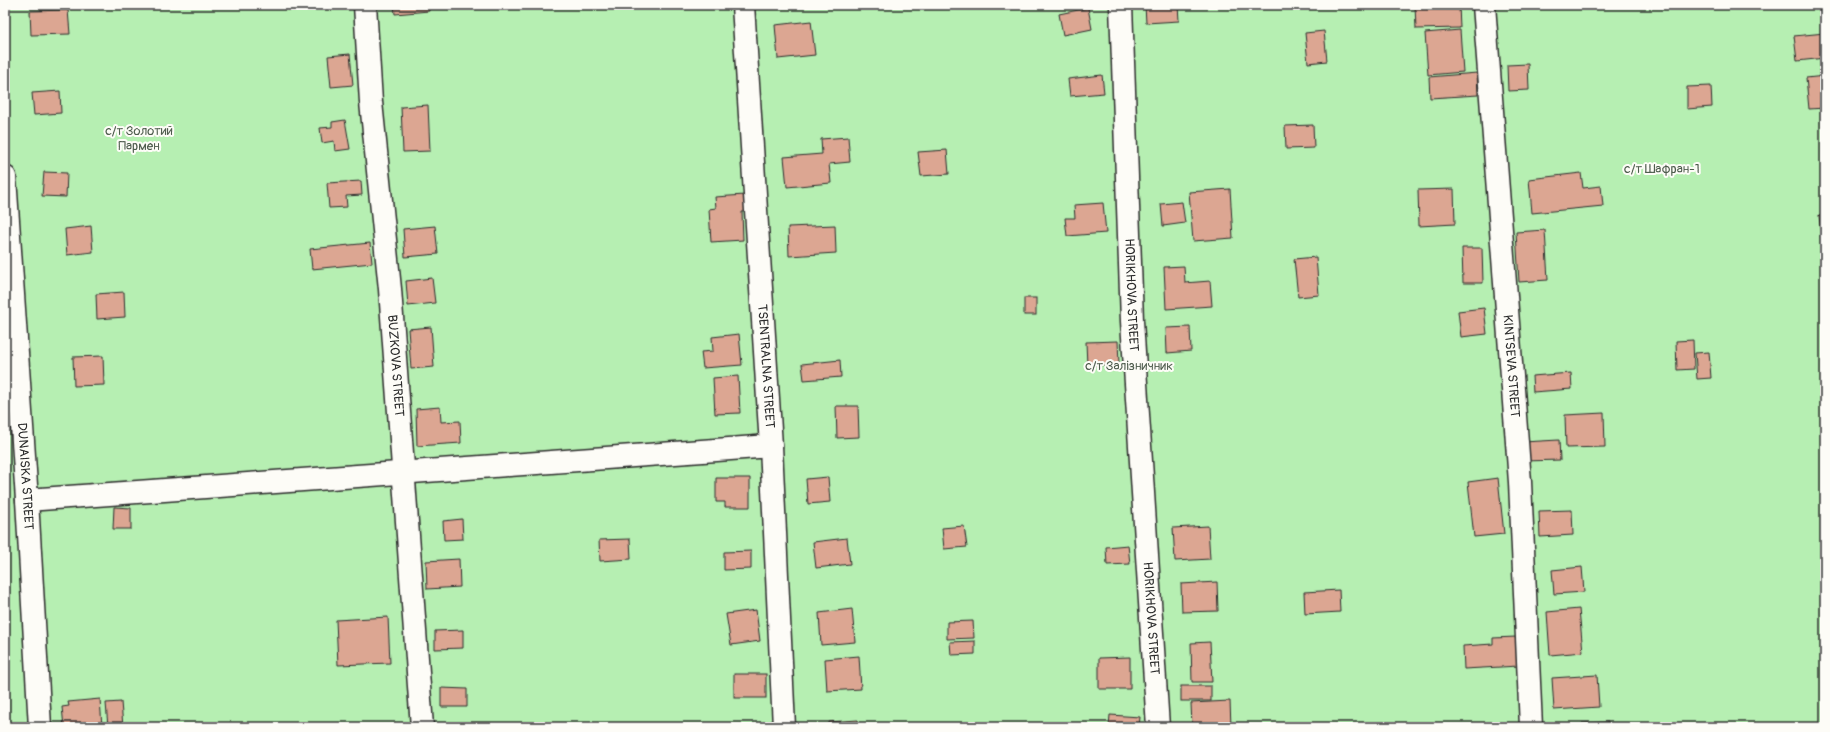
<svg xmlns="http://www.w3.org/2000/svg" width="1830" height="732" font-family="Pangolin,sans-serif">
  <style>
    .green { fill: #b6efb2; stroke: #708d6e }
    .building { fill: #dca692; stroke: #2b2b2b }
    .lines { fill: none; stroke-linecap: round; stroke-linejoin: round }
    .minor-casing { stroke: #2b2b2b; stroke-width: 25 }
    .minor { stroke: #fdfcf7; stroke-width: 22 }
    .labels { text-anchor: middle; dominant-baseline: central; stroke-width: 4; stroke-linejoin: round; paint-order: stroke }
    .park-label { font-size: 13px; fill: #4e5c4d; stroke: #fdfcf7 }
    .street-label { font-size: 13px; fill: #2b2b2b; stroke: #fdfcf7 }
  </style>
  <rect width="100%" height="100%" fill="#f3e2d9"/>
  <filter id="ink" filterUnits="userSpaceOnUse"><feTurbulence type="fractalNoise" baseFrequency=".025" numOctaves="2"/><feDisplacementMap in="SourceGraphic" scale="8" xChannelSelector="R" yChannelSelector="G"/><feConvolveMatrix kernelMatrix="1 2 1 2 8 2 1 2 1" color-interpolation-filters="sRGB"/></filter>
  <g filter="url(#ink)">
    <rect class="green" x="5" y="5" width="1820" height="722"/>
    <g class="building">
      <path d="M 394,5 L 429,5 L 429,11 L 395,14 Z"/>
      <path d="M 1145,5 L 1178,5 L 1179,21 L 1146,23 Z"/>
      <path d="M 1415,5 L 1459,5 L 1460,28 L 1416,29 Z"/>
      <path d="M 1088,8 L 1092,29 L 1063,35 L 1059,14 Z"/>
      <path d="M 68,10 L 70,34 L 31,35 L 30,11 Z"/>
      <path d="M 811,21 L 815,55 L 778,59 L 775,25 Z"/>
      <path d="M 1460,30 L 1463,72 L 1428,75 L 1425,33 Z"/>
      <path d="M 1324,31 L 1327,61 L 1308,63 L 1305,33 Z"/>
      <path d="M 1825,33 L 1825,58 L 1797,61 L 1794,36 Z"/>
      <path d="M 350,54 L 353,85 L 331,87 L 328,56 Z"/>
      <path d="M 1528,64 L 1529,90 L 1508,91 L 1507,65 Z"/>
      <path d="M 1477,73 L 1478,95 L 1430,98 L 1429,77 Z"/>
      <path d="M 1102,75 L 1104,93 L 1070,96 L 1068,79 Z"/>
      <path d="M 1825,76 L 1825,108 L 1809,109 L 1806,78 Z"/>
      <path d="M 1711,86 L 1712,107 L 1687,109 L 1687,87 Z"/>
      <path d="M 60,91 L 61,113 L 34,115 L 32,93 Z"/>
      <path d="M 428,105 L 430,151 L 403,152 L 401,107 Z"/>
      <path d="M 345,120 L 350,149 L 335,151 L 334,141 L 322,143 L 320,128 L 332,127 L 332,122 Z"/>
      <path d="M 1313,125 L 1314,148 L 1286,149 L 1285,126 Z"/>
      <path d="M 848,137 L 850,162 L 829,164 L 831,183 L 787,187 L 784,157 L 822,154 L 821,139 Z"/>
      <path d="M 947,150 L 949,174 L 921,176 L 918,152 Z"/>
      <path d="M 44,172 L 67,173 L 66,197 L 42,196 Z"/>
      <path d="M 1581,173 L 1583,188 L 1601,186 L 1603,206 L 1532,213 L 1529,179 Z"/>
      <path d="M 361,181 L 362,195 L 346,196 L 347,207 L 329,208 L 327,183 Z"/>
      <path d="M 1230,189 L 1233,238 L 1193,241 L 1189,192 Z"/>
      <path d="M 1454,189 L 1455,224 L 1419,226 L 1418,190 Z"/>
      <path d="M 745,195 L 746,212 L 742,212 L 743,240 L 711,242 L 709,209 L 716,208 L 715,197 Z"/>
      <path d="M 1182,202 L 1185,223 L 1163,226 L 1161,204 Z"/>
      <path d="M 1103,203 L 1106,233 L 1067,236 L 1065,218 L 1075,218 L 1074,205 Z"/>
      <path d="M 1825,214 L 1825,245 L 1822,246 L 1819,215 Z"/>
      <path d="M 835,225 L 836,253 L 789,256 L 788,227 Z"/>
      <path d="M 91,226 L 93,252 L 67,255 L 65,229 Z"/>
      <path d="M 435,226 L 438,254 L 405,257 L 403,229 Z"/>
      <path d="M 1545,230 L 1548,280 L 1519,282 L 1516,232 Z"/>
      <path d="M 370,243 L 372,263 L 312,269 L 310,249 Z"/>
      <path d="M 1462,248 L 1482,248 L 1483,283 L 1463,283 Z"/>
      <path d="M 1316,257 L 1319,295 L 1298,297 L 1294,259 Z"/>
      <path d="M 1184,266 L 1185,283 L 1210,281 L 1212,306 L 1166,309 L 1164,267 Z"/>
      <path d="M 432,278 L 435,303 L 408,306 L 406,281 Z"/>
      <path d="M 124,292 L 125,317 L 97,319 L 96,294 Z"/>
      <rect x="1024" y="298" width="12" height="17"/>
      <path d="M 1484,308 L 1487,334 L 1461,337 L 1458,311 Z"/>
      <path d="M 431,327 L 434,367 L 411,369 L 408,329 Z"/>
      <path d="M 1190,327 L 1191,351 L 1167,353 L 1166,328 Z"/>
      <path d="M 739,334 L 742,365 L 703,368 L 701,352 L 713,351 L 712,337 Z"/>
      <path d="M 1693,340 L 1694,369 L 1677,370 L 1676,341 Z"/>
      <path d="M 1118,341 L 1119,364 L 1087,366 L 1086,342 Z"/>
      <path d="M 1709,352 L 1711,378 L 1697,379 L 1695,353 Z"/>
      <path d="M 103,356 L 104,385 L 74,386 L 73,357 Z"/>
      <path d="M 840,360 L 841,377 L 804,380 L 802,364 Z"/>
      <path d="M 1571,373 L 1572,389 L 1533,392 L 1532,376 Z"/>
      <path d="M 738,376 L 740,413 L 715,414 L 713,378 Z"/>
      <path d="M 836,406 L 858,406 L 859,437 L 837,438 Z"/>
      <path d="M 440,407 L 441,422 L 460,421 L 461,443 L 417,446 L 416,409 Z"/>
      <path d="M 1604,413 L 1605,447 L 1566,448 L 1565,415 Z"/>
      <path d="M 1559,440 L 1560,460 L 1524,461 L 1523,442 Z"/>
      <path d="M 828,477 L 830,502 L 808,504 L 806,479 Z"/>
      <path d="M 716,478 L 750,478 L 750,507 L 725,507 L 725,502 L 716,502 Z"/>
      <path d="M 1498,478 L 1504,534 L 1474,537 L 1468,482 Z"/>
      <path d="M 114,507 L 131,508 L 131,529 L 113,529 Z"/>
      <path d="M 1572,510 L 1573,535 L 1540,537 L 1539,511 Z"/>
      <path d="M 462,519 L 463,539 L 444,540 L 443,521 Z"/>
      <path d="M 1823,522 L 1825,522 L 1825,543 L 1824,543 Z"/>
      <path d="M 964,526 L 967,547 L 944,549 L 942,528 Z"/>
      <path d="M 1208,526 L 1210,559 L 1175,561 L 1173,528 Z"/>
      <path d="M 847,538 L 850,564 L 816,568 L 813,542 Z"/>
      <path d="M 630,539 L 631,559 L 600,561 L 599,540 Z"/>
      <path d="M 1128,545 L 1130,564 L 1107,565 L 1106,547 Z"/>
      <path d="M 751,551 L 751,569 L 724,570 L 724,552 Z"/>
      <path d="M 459,559 L 460,587 L 427,589 L 426,561 Z"/>
      <path d="M 1582,567 L 1584,592 L 1554,594 L 1552,570 Z"/>
      <path d="M 1217,582 L 1218,611 L 1182,612 L 1181,584 Z"/>
      <path d="M 1339,590 L 1340,612 L 1305,614 L 1304,592 Z"/>
      <path d="M 852,609 L 855,642 L 821,645 L 819,613 Z"/>
      <path d="M 1579,609 L 1583,652 L 1550,655 L 1547,612 Z"/>
      <path d="M 756,610 L 760,641 L 731,645 L 726,614 Z"/>
      <path d="M 388,617 L 390,663 L 338,665 L 336,620 Z"/>
      <path d="M 973,621 L 974,638 L 947,639 L 947,622 Z"/>
      <path d="M 463,630 L 463,648 L 435,649 L 435,631 Z"/>
      <path d="M 1516,637 L 1519,666 L 1464,669 L 1463,646 L 1493,644 L 1493,638 Z"/>
      <path d="M 975,641 L 975,654 L 951,655 L 950,642 Z"/>
      <path d="M 1210,642 L 1212,682 L 1192,682 L 1191,643 Z"/>
      <path d="M 859,656 L 861,689 L 827,691 L 825,659 Z"/>
      <path d="M 1130,657 L 1130,689 L 1099,689 L 1099,658 Z"/>
      <rect x="734" y="674" width="32" height="24"/>
      <path d="M 1597,675 L 1599,707 L 1554,710 L 1552,678 Z"/>
      <rect x="1181" y="686" width="30" height="15"/>
      <path d="M 441,688 L 467,689 L 467,707 L 441,707 Z"/>
      <path d="M 100,699 L 102,727 L 64,727 L 62,707 L 69,706 L 68,702 Z"/>
      <path d="M 1230,701 L 1231,727 L 1192,727 L 1191,703 Z"/>
      <path d="M 121,702 L 123,727 L 108,727 L 106,703 Z"/>
      <path d="M 1110,715 L 1140,717 L 1139,727 L 1109,727 Z"/>
      <path d="M 858,720 L 859,727 L 829,727 L 829,722 Z"/>
      <path d="M 1608,722 L 1608,727 L 1582,727 L 1582,723 Z"/>
      <path d="M 770,725 L 770,727 L 735,727 L 735,726 Z"/>
    </g>
    <g class="lines">
      <g class="minor-casing">
        <g id="minor">
          <path id="s1" d="M 365,5 L 371,102 L 390,289 L 422,727"/>
          <path id="s2" d="M 743,5 L 771,446 L 784,727"/>
          <path id="s3" d="M 1121,5 L 1132,321 L 1158,727"/>
          <path id="s4" d="M 1484,5 L 1520,482 L 1531,727"/>
          <path id="s5" d="M 5,177 L 27,500 L 40,727"/>
          <path d="M 27,500 L 771,446"/>
        </g>
      </g>
      <use href="#minor" class="minor"/>
    </g>
  </g>
  <g class="labels">
    <g class="park-label">
      <text x="139" y="131">с/т Золотий<tspan x="139" dy="15">Пармен</tspan></text>
      <text x="1662" y="169">с/т Шафран-1</text>
      <text x="1129" y="366">с/т Залізничник</text>
    </g>
    <g class="street-label">
      <text stroke="none"><textPath href="#s3" startOffset="290">HORIKHOVA STREET</textPath></text>
      <text stroke="none"><textPath href="#s1" startOffset="362">BUZKOVA STREET</textPath></text>
      <text stroke="none"><textPath href="#s2" startOffset="362">TSENTRALNA STREET</textPath></text>
      <text stroke="none"><textPath href="#s4" startOffset="362">KINTSEVA STREET</textPath></text>
      <text stroke="none"><textPath href="#s5" startOffset="300">DUNAISKA STREET</textPath></text>
      <text stroke="none"><textPath href="#s3" startOffset="614">HORIKHOVA STREET</textPath></text>
    </g>
  </g>
  <rect width="1830" height="732" fill="none" stroke="#fdfcf7" stroke-width="20"/>
  <rect x="10" y="10" width="1810" height="712" fill="none" stroke="#2b2b2b" stroke-width="1.5" filter="url(#ink)"/>
</svg>
